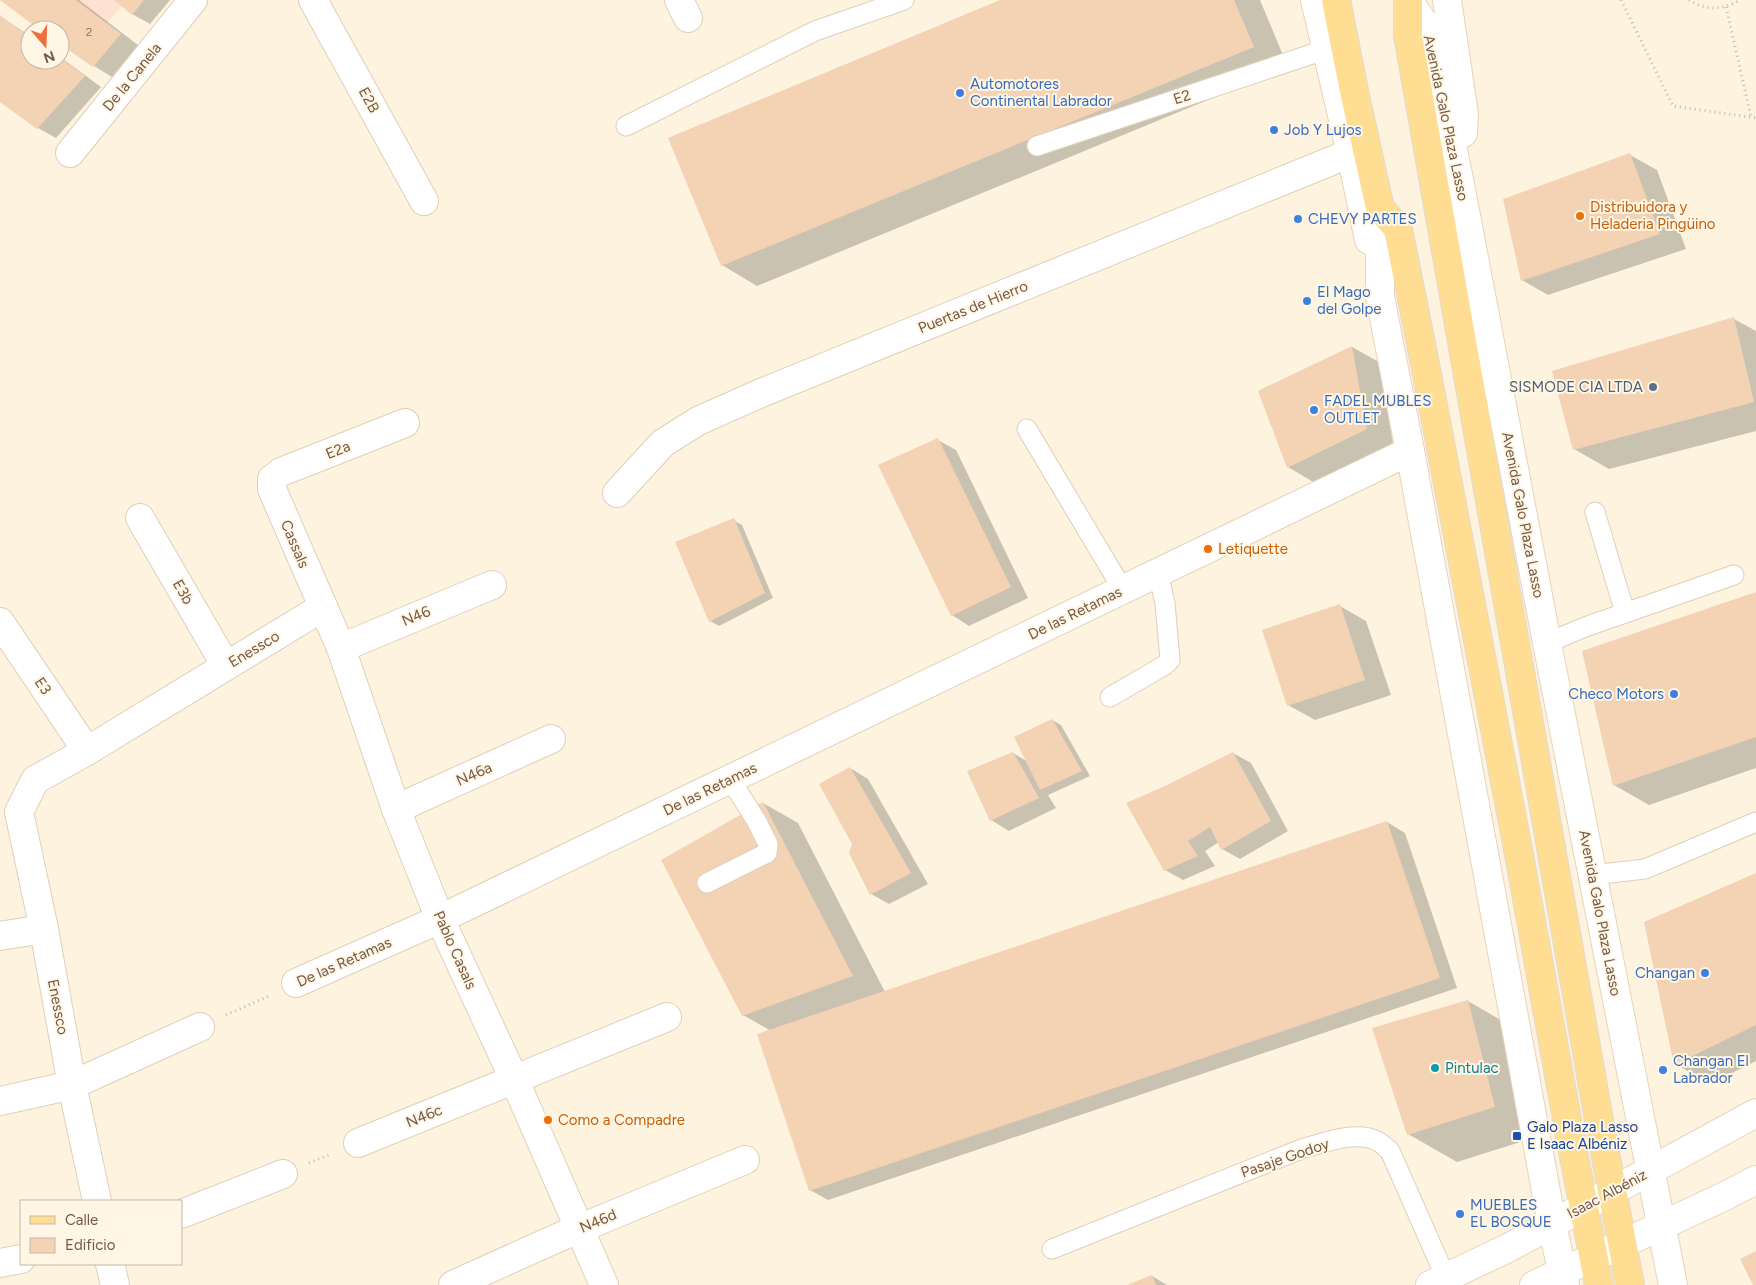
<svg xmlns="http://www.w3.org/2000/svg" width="1756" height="1285" font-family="Figtree,sans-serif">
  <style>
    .commercial { fill: #fee1d0 }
    .shadow { fill: #0003 }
    .building { fill: #f4d2b4 }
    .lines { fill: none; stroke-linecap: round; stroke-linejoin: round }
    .lane-casing { stroke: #e1cfba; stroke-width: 21 }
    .street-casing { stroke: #e1cfba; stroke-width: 30 }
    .secondary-casing { stroke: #e9d2b9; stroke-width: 30 }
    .primary-casing { stroke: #e0dad6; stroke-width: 30 }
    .path { stroke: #d8b598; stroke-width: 3; stroke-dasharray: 1 4; stroke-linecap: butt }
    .lane { stroke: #fff; stroke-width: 19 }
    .street { stroke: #fff; stroke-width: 28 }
    .secondary { stroke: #fff; stroke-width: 28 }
    .primary { stroke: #ffde93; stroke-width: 28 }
    .shop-dot { fill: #3f7fe0; stroke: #fff6e5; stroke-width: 2 }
    .food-dot { fill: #e8710a; stroke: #fff6e5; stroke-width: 2 }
    .service-dot { fill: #5c6f8a; stroke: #fff6e5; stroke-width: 2 }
    .culture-dot { fill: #0f9aa8; stroke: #fff6e5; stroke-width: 2 }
    .transit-dot { fill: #1a4fb4; stroke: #fff6e5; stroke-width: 2 }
    .labels { text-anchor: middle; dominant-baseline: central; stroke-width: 4; stroke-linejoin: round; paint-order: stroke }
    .number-label { font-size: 12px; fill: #947761 }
    .street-label { font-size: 15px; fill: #745945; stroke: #fff6e5 }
    .shop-label { font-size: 15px; fill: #366cbe; stroke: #fff6e5; text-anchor: start }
    .food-label { font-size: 15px; fill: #c56008; stroke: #fff6e5; text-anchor: start }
    .service-label { font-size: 15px; fill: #4e5e75; stroke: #fff6e5; text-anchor: end }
    .culture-label { font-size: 15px; fill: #0d838f; stroke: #fff6e5; text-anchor: start }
    .transit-label { font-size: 15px; fill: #164399; stroke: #fff6e5; text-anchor: start }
  </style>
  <rect width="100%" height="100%" fill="#fdf3de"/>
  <path class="commercial" d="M 2,0 L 127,0 L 81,52 L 60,30 Z"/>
  <g class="shadow">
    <path d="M 2,0 L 79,0 L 138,45 L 112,77 L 94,66 L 60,42 L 60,30 L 43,30 Z"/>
    <path d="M 116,0 L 170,0 L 150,24 L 132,14 Z"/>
    <path d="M 1003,0 L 1260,0 L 1288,67 L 757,286 L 722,265 L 669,139 Z"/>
    <path d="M 0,16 L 30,36 L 30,60 L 60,60 L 60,57 L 101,87 L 56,138 L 38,128 L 0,101 Z"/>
    <path d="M 1630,155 L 1657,170 L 1686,249 L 1548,295 L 1522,280 Z"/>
    <path d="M 1734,319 L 1756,331 L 1756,431 L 1609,469 L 1574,449 Z"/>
    <path d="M 1352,347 L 1379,362 L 1393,444 L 1315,483 L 1288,467 L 1259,391 Z"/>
    <path d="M 938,440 L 956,450 L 1028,598 L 969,626 L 952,615 Z"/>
    <path d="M 733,520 L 742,525 L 773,598 L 719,626 L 710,621 Z"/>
    <path d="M 1756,593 L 1756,768 L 1649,805 L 1614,785 Z"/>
    <path d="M 1340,606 L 1366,621 L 1391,695 L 1315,720 L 1288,705 Z"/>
    <path d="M 1052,720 L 1061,725 L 1090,776 L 1048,795 L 1056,808 L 1009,831 L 991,820 L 1013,753 L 1028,762 Z"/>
    <path d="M 1233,753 L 1251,763 L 1288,831 L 1240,859 L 1222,849 L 1219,842 L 1205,851 L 1215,866 L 1183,880 L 1165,870 Z"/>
    <path d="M 850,768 L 868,779 L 928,884 L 889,904 L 871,894 L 853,844 Z"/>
    <path d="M 763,803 L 798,823 L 885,992 L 1387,822 L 1405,833 L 1457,988 L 828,1200 L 810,1190 L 771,1031 L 743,1015 Z"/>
    <path d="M 1756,874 L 1756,1061 L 1710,1084 L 1675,1064 Z"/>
    <path d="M 1468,1001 L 1516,1029 L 1543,1135 L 1457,1162 L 1408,1134 Z"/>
    <path d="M 1152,1276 L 1167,1285 L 1130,1285 Z"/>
  </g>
  <g class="building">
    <path d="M 0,0 L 76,0 L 121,34 L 93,67 L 60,44 L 60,30 L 40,30 Z"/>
    <path d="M 114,0 L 144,0 L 132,15 Z"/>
    <path d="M 1000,0 L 1234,0 L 1254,47 L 721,266 L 668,138 Z"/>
    <path d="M 0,16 L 30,37 L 30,60 L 60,60 L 60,58 L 85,76 L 37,129 L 0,102 Z"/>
    <path d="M 1630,153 L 1660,234 L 1521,281 L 1503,199 Z"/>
    <path d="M 1734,317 L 1754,402 L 1573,450 L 1552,371 Z"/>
    <path d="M 1352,346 L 1367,429 L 1287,468 L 1258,391 Z"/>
    <path d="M 938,438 L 1011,587 L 951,616 L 878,465 Z"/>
    <path d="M 734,518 L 765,593 L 709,622 L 675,542 Z"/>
    <path d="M 1756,592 L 1756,737 L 1613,786 L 1582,651 Z"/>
    <path d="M 1340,604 L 1365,680 L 1287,706 L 1262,630 Z"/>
    <path d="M 1052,719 L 1082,771 L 1040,790 L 1014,737 Z"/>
    <path d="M 1013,752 L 1039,798 L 990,821 L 967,771 Z"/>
    <path d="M 1233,752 L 1271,821 L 1221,850 L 1210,827 L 1188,841 L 1198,856 L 1164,871 L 1126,803 L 1167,785 Z"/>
    <path d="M 850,767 L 911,873 L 870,895 L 849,853 L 852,844 L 819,784 Z"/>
    <path d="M 763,802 L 853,976 L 742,1016 L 661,860 Z"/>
    <path d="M 1387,821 L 1440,978 L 809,1191 L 757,1034 Z"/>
    <path d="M 1756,873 L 1756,1025 L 1674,1065 L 1644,922 Z"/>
    <path d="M 1468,1000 L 1495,1107 L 1407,1135 L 1372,1028 Z"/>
    <path d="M 1756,1251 L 1756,1285 L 1753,1285 L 1740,1259 Z"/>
    <path d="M 1152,1275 L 1156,1285 L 1127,1285 Z"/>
  </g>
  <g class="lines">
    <g class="lane-casing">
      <g id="lane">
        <path d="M 626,126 L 815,31 L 904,0"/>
        <path d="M 1037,146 L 1327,49"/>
        <path d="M 1027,429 L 1123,590"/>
        <path d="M 1595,512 L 1625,613"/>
        <path d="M 1547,643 L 1585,627 L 1734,575"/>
        <path d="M 1110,697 L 1165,665 L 1170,660 L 1165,603 L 1158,573"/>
        <path d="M 1592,875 L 1645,869 L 1756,822"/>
        <path d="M 707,883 L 767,853 L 768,844 L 756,820 L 730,779"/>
        <path d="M 1052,1249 L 1304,1148 C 1325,1143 1356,1130 1377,1141 C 1382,1143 1386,1148 1390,1151 L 1446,1278"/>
      </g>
    </g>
    <g class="street-casing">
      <g id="street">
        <path d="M 313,0 L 424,201"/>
        <path d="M 679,0 L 688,18"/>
        <path d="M 70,153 L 193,0"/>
        <path d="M 405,423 L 281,472 L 272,479 L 272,489 L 341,648 L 396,809 L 440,919 L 514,1079 L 604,1285"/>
        <path d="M 617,493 L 663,443 L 698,421 L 761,393 L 1351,153"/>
        <path d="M 140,518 L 226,666"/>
        <path d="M 0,622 L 87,751"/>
        <path d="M 341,648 L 492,585"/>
        <path d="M 396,809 L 551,739"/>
        <path d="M 0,936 L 44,929"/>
        <path d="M 296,983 L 440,919 L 1410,451"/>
        <path d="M 0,1101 L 72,1085 L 200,1027"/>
        <path d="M 358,1143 L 667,1017"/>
        <path d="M 97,1201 L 72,1085 L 44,929 L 19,812 L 35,780 L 87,751 L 323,607"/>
        <path d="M 181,1214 L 283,1174"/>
        <path d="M 0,1263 L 21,1259"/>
        <path d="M 110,1264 L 115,1285"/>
        <path d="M 453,1285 L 564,1235 L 745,1160"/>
      </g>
    </g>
    <g class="secondary-casing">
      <g id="secondary">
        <path d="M 1315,0 L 1351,153 L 1369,240"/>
        <path d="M 1408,0 L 1428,29 L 1460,184 L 1547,643 L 1673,1285"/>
        <path d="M 1447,0 L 1464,114 L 1463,133"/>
        <path d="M 1380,208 L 1380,297 L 1410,451 L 1552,1224 L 1565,1285"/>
        <path d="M 1430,1285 L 1508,1248 L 1756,1113"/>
        <path d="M 1534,1285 L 1723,1197 L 1756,1180"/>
      </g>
    </g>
    <g class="primary-casing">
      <g id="primary">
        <path d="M 1336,0 L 1354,91 L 1380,208 L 1398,229 L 1425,364 L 1518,849 L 1571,1141 L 1599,1285"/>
        <path d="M 1408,0 L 1408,35 L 1600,1126 L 1630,1285"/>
      </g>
    </g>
    <g class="path">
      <path d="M 1621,0 L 1673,106 L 1756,118"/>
      <path d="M 1689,0 C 1706,11 1723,10 1740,0"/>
      <path d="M 1726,7 L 1751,117"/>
      <path d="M 226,1015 L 271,995"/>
      <path d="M 309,1163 L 331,1154"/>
    </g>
    <use href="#lane" class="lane"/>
    <use href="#street" class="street"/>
    <use href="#secondary" class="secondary"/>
    <use href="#primary" class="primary"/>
  </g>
  <g class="shop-dot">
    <circle cx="960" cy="93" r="5"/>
    <circle cx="1274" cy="130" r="5"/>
    <circle cx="1298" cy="219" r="5"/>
    <circle cx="1307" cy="301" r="5"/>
    <circle cx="1314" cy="410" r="5"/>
    <circle cx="1674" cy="694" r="5"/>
    <circle cx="1705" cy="973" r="5"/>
    <circle cx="1663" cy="1070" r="5"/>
    <circle cx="1460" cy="1214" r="5"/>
  </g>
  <g class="food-dot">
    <circle cx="1580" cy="216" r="5"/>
    <circle cx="1208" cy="549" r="5"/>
    <circle cx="548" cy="1120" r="5"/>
  </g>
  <circle class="service-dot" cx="1653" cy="387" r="5"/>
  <circle class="culture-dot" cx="1435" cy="1068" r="5"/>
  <rect class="transit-dot" x="1512" y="1131" width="10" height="10" rx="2.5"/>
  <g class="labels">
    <g class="number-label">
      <text x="89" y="32">2</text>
    </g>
    <g class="street-label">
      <text transform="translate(132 77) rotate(-51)">De la Canela</text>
      <text transform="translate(1182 97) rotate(-18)">E2</text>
      <text transform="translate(369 100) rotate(61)">E2B</text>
      <text transform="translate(1446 118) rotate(78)">Avenida Galo Plaza Lasso</text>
      <text transform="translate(973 307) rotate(-22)">Puertas de Hierro</text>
      <text transform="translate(338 450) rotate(-22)">E2a</text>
      <text transform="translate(1523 515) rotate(79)">Avenida Galo Plaza Lasso</text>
      <text transform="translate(295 544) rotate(67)">Cassals</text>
      <text transform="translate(183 592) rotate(60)">E3b</text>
      <text transform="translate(1075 613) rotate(-26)">De las Retamas</text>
      <text transform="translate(416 616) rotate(-23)">N46</text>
      <text transform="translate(254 649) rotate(-31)">Enessco</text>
      <text transform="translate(43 686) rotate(56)">E3</text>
      <text transform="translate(474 774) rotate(-24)">N46a</text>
      <text transform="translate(710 789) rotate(-26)">De las Retamas</text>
      <text transform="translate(1600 913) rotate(79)">Avenida Galo Plaza Lasso</text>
      <text transform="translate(455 950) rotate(66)">Pablo Casals</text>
      <text transform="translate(344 962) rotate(-24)">De las Retamas</text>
      <text transform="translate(58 1007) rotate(79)">Enessco</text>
      <text transform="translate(424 1116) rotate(-22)">N46c</text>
      <text transform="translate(1285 1158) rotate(-19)">Pasaje Godoy</text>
      <text transform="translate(1607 1194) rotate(-28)">Isaac Albéniz</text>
      <text transform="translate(598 1221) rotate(-23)">N46d</text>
    </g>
    <g class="shop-label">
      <text x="970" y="84">Automotores<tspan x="970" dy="17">Continental Labrador</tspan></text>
      <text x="1284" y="130">Job Y Lujos</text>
      <text x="1308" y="219">CHEVY PARTES</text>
      <text x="1317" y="292">El Mago<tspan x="1317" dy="17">del Golpe</tspan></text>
      <text x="1324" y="401">FADEL MUBLES<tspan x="1324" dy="17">OUTLET</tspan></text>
      <text x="1664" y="694" text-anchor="end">Checo Motors</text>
      <text x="1695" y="973" text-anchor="end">Changan</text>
      <text x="1673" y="1061">Changan El<tspan x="1673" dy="17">Labrador</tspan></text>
      <text x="1470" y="1205">MUEBLES<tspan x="1470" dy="17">EL BOSQUE</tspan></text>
    </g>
    <g class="food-label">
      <text x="1590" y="207">Distribuidora y<tspan x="1590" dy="17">Heladeria Pingüino</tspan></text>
      <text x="1218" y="549">Letiquette</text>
      <text x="558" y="1120">Como a Compadre</text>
    </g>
    <g class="service-label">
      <text x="1643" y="387">SISMODE CIA LTDA</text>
    </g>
    <g class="culture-label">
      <text x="1445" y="1068">Pintulac</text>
    </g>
    <g class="transit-label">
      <text x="1527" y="1127">Galo Plaza Lasso<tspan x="1527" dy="17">E Isaac Albéniz</tspan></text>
    </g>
  </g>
  <rect x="20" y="1200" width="162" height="65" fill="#fff6e5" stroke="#c7b7a5"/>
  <rect x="30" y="1216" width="25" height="8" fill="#ffde93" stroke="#c7b7a5"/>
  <text x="65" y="1225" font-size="15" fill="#745945">Calle</text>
  <rect x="30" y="1238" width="25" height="15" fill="#f4d2b4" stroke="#c7b7a5"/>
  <text x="65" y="1250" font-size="15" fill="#745945">Edificio</text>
  <g transform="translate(45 45) rotate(161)"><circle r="24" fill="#fff6e5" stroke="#c7b7a5"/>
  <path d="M0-4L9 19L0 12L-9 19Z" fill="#ee6f3c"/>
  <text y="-8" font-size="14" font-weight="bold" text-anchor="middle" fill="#745945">N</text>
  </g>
</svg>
